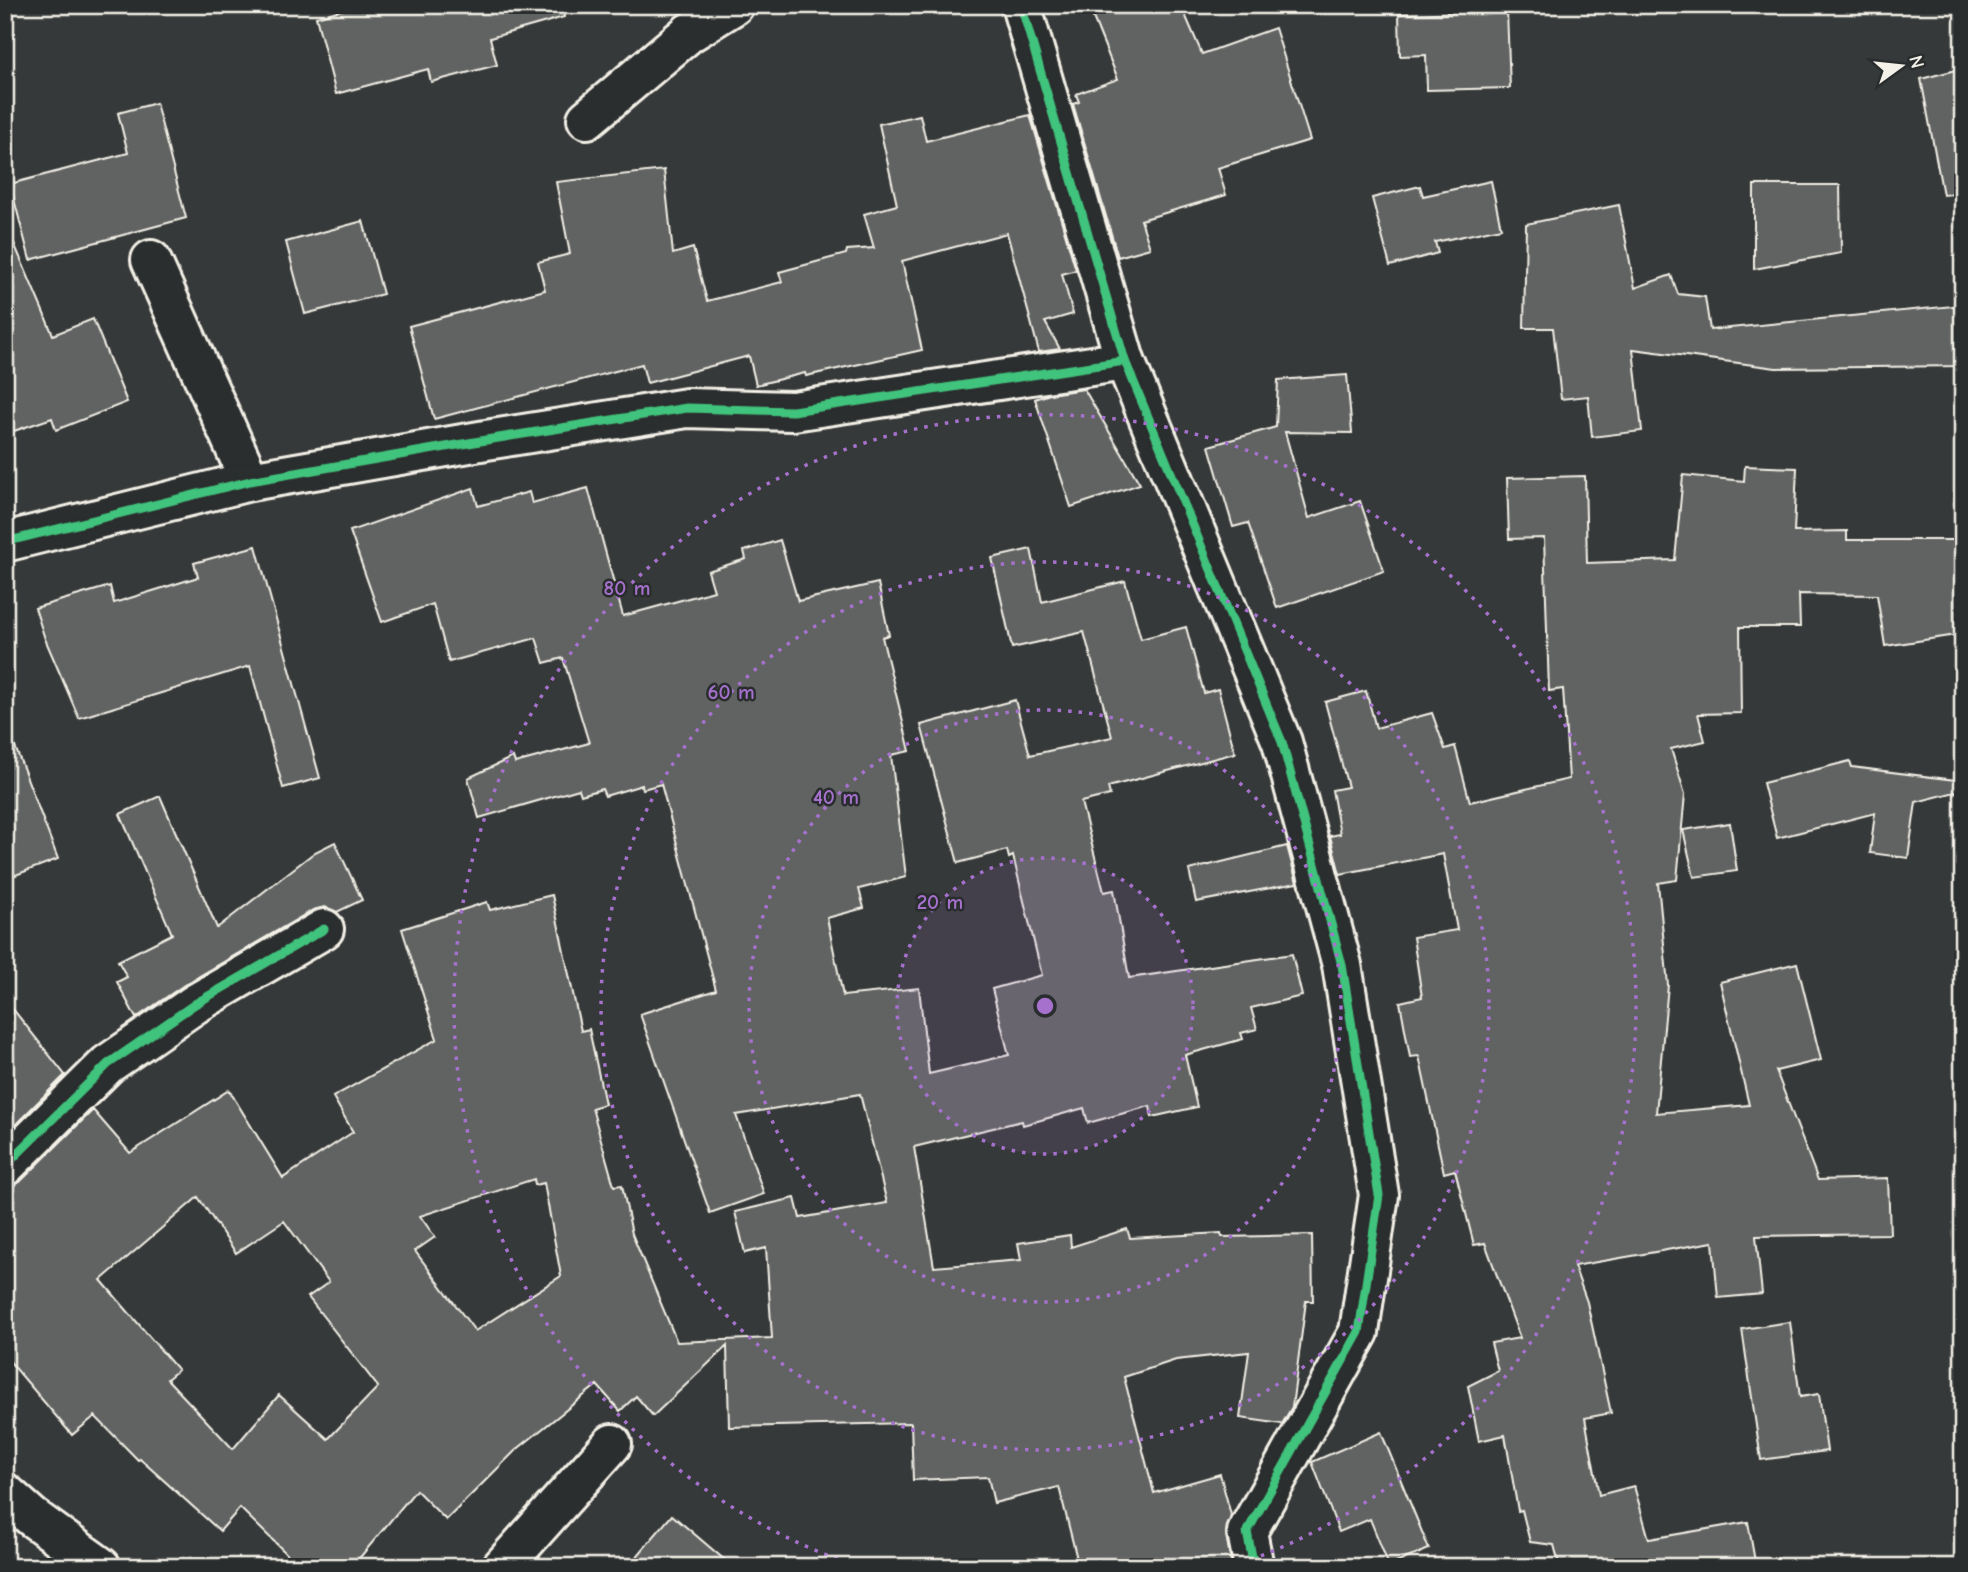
<svg xmlns="http://www.w3.org/2000/svg" width="1968" height="1572" font-family="'Comic Neue',sans-serif">
  <style>
    .building { fill: #616362; stroke: #f4f1e8; stroke-width: 2; fill-rule: evenodd }
    .lines { fill: none; stroke-linecap: round; stroke-linejoin: round }
    .street-casing { stroke: #f4f1e8; stroke-width: 44 }
    .primary-casing { stroke: #f4f1e8; stroke-width: 44 }
    .street { stroke: #2a2d2e; stroke-width: 38 }
    .primary { stroke: #2a2d2e; stroke-width: 38 }
    .cycleway-casing { stroke: #2a2d2e; stroke-width: 13 }
    .cycleway { stroke: #40c37c; stroke-width: 9 }
    .ring { fill: none; stroke: #a571cd; stroke-width: 3.5; stroke-dasharray: 3.5 7 }
    .centre { fill: #a571cd; stroke: #2a2d2e; stroke-width: 3.5 }
    .ring-label { font-size: 21px; text-anchor: middle; font-weight: bold; fill: #a571cd; stroke: #2a2d2e; stroke-width: 5; stroke-linejoin: round; paint-order: stroke }
  </style>
  <rect width="100%" height="100%" fill="#363939"/>
  <filter id="ink" filterUnits="userSpaceOnUse"><feTurbulence type="fractalNoise" baseFrequency=".0143" numOctaves="2"/><feDisplacementMap in="SourceGraphic" scale="14" xChannelSelector="R" yChannelSelector="G"/><feConvolveMatrix kernelMatrix="1 2 1 2 8 2 1 2 1" color-interpolation-filters="sRGB"/></filter>
  <g filter="url(#ink)">
    <g class="building">
      <path d="M 359,5 L 563,5 L 564,17 L 490,38 L 497,65 L 431,82 L 428,69 L 336,94 L 316,17 Z"/>
      <path d="M 1088,5 L 1181,5 L 1202,54 L 1275,28 L 1310,140 L 1218,168 L 1226,195 L 1141,220 L 1150,248 L 1118,257 L 1073,104 L 1079,102 L 1076,94 L 1118,79 Z"/>
      <path d="M 1507,11 L 1510,88 L 1427,90 L 1426,55 L 1400,56 L 1399,14 Z"/>
      <path d="M 1963,68 L 1963,193 L 1943,195 L 1921,79 Z"/>
      <path d="M 156,103 L 186,218 L 30,260 L 10,184 L 128,153 L 118,113 Z"/>
      <path d="M 920,115 L 926,141 L 1030,115 L 1076,270 L 1062,274 L 1073,314 L 1045,322 L 1060,349 L 1039,352 L 1007,233 L 902,261 L 922,350 L 806,376 L 805,373 L 756,385 L 749,356 L 647,383 L 642,364 L 434,419 L 409,326 L 545,290 L 538,262 L 570,254 L 556,182 L 664,170 L 673,254 L 693,248 L 707,301 L 782,282 L 779,272 L 846,254 L 847,250 L 874,248 L 864,214 L 897,205 L 879,124 Z"/>
      <path d="M 1491,181 L 1501,228 L 1435,242 L 1438,253 L 1390,266 L 1372,198 L 1420,186 L 1423,196 Z"/>
      <path d="M 1754,185 L 1840,185 L 1841,253 L 1754,269 Z"/>
      <path d="M 1619,205 L 1635,288 L 1671,275 L 1678,294 L 1705,297 L 1710,330 L 1963,305 L 1963,366 L 1776,368 L 1633,349 L 1642,431 L 1592,437 L 1588,396 L 1561,399 L 1553,328 L 1524,328 L 1526,224 Z"/>
      <path d="M 363,221 L 383,294 L 305,314 L 286,242 Z"/>
      <path d="M 5,222 L 53,335 L 93,319 L 127,402 L 56,430 L 52,418 L 5,434 Z"/>
      <path d="M 1347,375 L 1352,433 L 1285,432 L 1309,518 L 1360,501 L 1384,571 L 1277,608 L 1248,523 L 1233,527 L 1209,446 L 1276,427 L 1278,380 Z"/>
      <path d="M 1084,389 L 1140,484 L 1071,507 L 1035,399 L 1050,394 Z"/>
      <path d="M 1745,466 L 1797,468 L 1794,532 L 1847,531 L 1847,540 L 1963,540 L 1963,634 L 1885,646 L 1877,595 L 1799,594 L 1800,627 L 1740,627 L 1741,713 L 1698,714 L 1705,741 L 1671,749 L 1685,794 L 1677,880 L 1658,883 L 1668,985 L 1656,1113 L 1749,1105 L 1720,982 L 1797,963 L 1821,1060 L 1776,1071 L 1818,1180 L 1888,1178 L 1890,1234 L 1756,1236 L 1762,1294 L 1718,1298 L 1713,1242 L 1574,1266 L 1587,1302 L 1611,1413 L 1585,1418 L 1599,1495 L 1634,1486 L 1649,1539 L 1748,1522 L 1756,1567 L 1560,1567 L 1554,1545 L 1530,1542 L 1522,1510 L 1518,1511 L 1505,1435 L 1479,1441 L 1468,1386 L 1498,1371 L 1491,1343 L 1520,1338 L 1485,1243 L 1474,1245 L 1455,1170 L 1444,1173 L 1419,1056 L 1410,1057 L 1400,1002 L 1422,997 L 1413,937 L 1457,930 L 1443,854 L 1340,874 L 1330,836 L 1340,834 L 1332,790 L 1348,787 L 1325,702 L 1366,691 L 1376,728 L 1432,713 L 1445,749 L 1455,746 L 1470,802 L 1569,779 L 1563,689 L 1549,691 L 1544,538 L 1509,539 L 1507,478 L 1585,476 L 1587,563 L 1675,560 L 1683,475 L 1744,481 Z"/>
      <path d="M 473,488 L 478,506 L 529,492 L 532,503 L 588,488 L 623,616 L 714,591 L 708,571 L 746,559 L 744,551 L 780,540 L 798,601 L 878,583 L 889,635 L 882,637 L 910,751 L 891,755 L 906,877 L 859,889 L 864,908 L 827,918 L 843,996 L 919,988 L 929,1074 L 1009,1055 L 992,989 L 1042,975 L 1013,856 L 1009,858 L 1007,850 L 958,863 L 921,725 L 1015,700 L 1030,755 L 1112,737 L 1084,632 L 1012,648 L 992,558 L 1031,549 L 1042,602 L 1125,581 L 1141,639 L 1186,627 L 1204,693 L 1218,689 L 1235,753 L 1108,787 L 1110,795 L 1081,802 L 1104,892 L 1114,890 L 1129,978 L 1292,954 L 1302,996 L 1251,1008 L 1257,1029 L 1241,1033 L 1243,1039 L 1185,1055 L 1197,1107 L 1152,1117 L 1150,1106 L 1088,1123 L 1084,1108 L 1023,1125 L 1022,1121 L 914,1147 L 934,1267 L 1021,1260 L 1018,1243 L 1070,1235 L 1071,1247 L 1127,1229 L 1130,1238 L 1221,1233 L 1222,1237 L 1312,1235 L 1313,1301 L 1306,1301 L 1292,1407 L 1282,1424 L 1240,1418 L 1249,1352 L 1176,1360 L 1124,1377 L 1154,1493 L 1220,1474 L 1231,1515 L 1226,1535 L 1232,1567 L 1079,1567 L 1059,1487 L 994,1503 L 988,1477 L 913,1480 L 911,1423 L 729,1427 L 727,1346 L 653,1416 L 636,1396 L 620,1411 L 597,1385 L 515,1451 L 446,1520 L 416,1490 L 352,1567 L 300,1567 L 240,1508 L 220,1531 L 140,1459 L 138,1460 L 95,1416 L 72,1435 L 5,1356 L 5,1187 L 11,1187 L 20,1182 L 93,1110 L 130,1153 L 229,1090 L 283,1178 L 353,1132 L 333,1097 L 437,1039 L 402,929 L 487,902 L 490,910 L 552,895 L 581,1031 L 589,1029 L 605,1104 L 592,1108 L 614,1186 L 622,1185 L 632,1234 L 677,1342 L 772,1338 L 766,1248 L 745,1253 L 735,1212 L 795,1198 L 800,1218 L 887,1203 L 860,1094 L 736,1115 L 764,1194 L 710,1213 L 640,1014 L 716,990 L 661,784 L 643,789 L 642,785 L 605,796 L 602,789 L 581,795 L 579,789 L 479,818 L 468,778 L 513,757 L 515,763 L 589,743 L 563,658 L 544,663 L 536,638 L 449,662 L 433,604 L 382,622 L 350,531 ZM 534,1179 L 535,1185 L 544,1183 L 561,1276 L 475,1331 L 415,1251 L 435,1237 L 420,1216 ZM 198,1197 L 236,1253 L 284,1221 L 329,1282 L 308,1297 L 378,1387 L 328,1439 L 279,1395 L 233,1449 L 167,1379 L 178,1370 L 101,1280 Z"/>
      <path d="M 256,546 L 320,778 L 283,788 L 250,666 L 79,718 L 45,639 L 35,608 L 110,586 L 114,603 L 198,577 L 194,563 Z"/>
      <path d="M 5,731 L 9,731 L 58,859 L 5,879 Z"/>
      <path d="M 1850,761 L 1852,767 L 1963,781 L 1963,790 L 1916,802 L 1908,858 L 1870,853 L 1875,813 L 1777,838 L 1763,783 Z"/>
      <path d="M 160,796 L 217,928 L 315,852 L 335,842 L 362,900 L 337,912 L 325,907 L 313,910 L 184,985 L 136,1018 L 117,982 L 127,977 L 118,961 L 172,934 L 120,814 Z"/>
      <path d="M 1730,823 L 1737,871 L 1694,877 L 1683,830 Z"/>
      <path d="M 1287,846 L 1297,883 L 1196,902 L 1189,870 Z"/>
      <path d="M 5,999 L 65,1075 L 5,1135 Z"/>
      <path d="M 1790,1322 L 1800,1397 L 1819,1394 L 1827,1451 L 1761,1460 L 1742,1329 Z"/>
      <path d="M 1381,1432 L 1429,1549 L 1389,1566 L 1370,1519 L 1339,1532 L 1312,1462 Z"/>
      <path d="M 672,1515 L 733,1567 L 628,1567 Z"/>
    </g>
    <g class="lines">
      <g class="street-casing">
        <g id="street">
          <path d="M 1021,5 L 1125,361 L 1282,742 L 1342,965 L 1379,1195 L 1359,1332 L 1247,1532 L 1254,1567"/>
          <path d="M 587,119 L 689,33 L 734,5"/>
          <path d="M 151,260 L 250,481"/>
          <path d="M 5,542 L 250,481 L 486,440 L 687,408 L 793,411 L 1125,361"/>
          <path d="M 5,1166 L 108,1064 L 195,1004 L 324,929"/>
          <path d="M 502,1567 L 612,1444"/>
        </g>
      </g>
      <g class="primary-casing">
        <path id="primary" d="M 5,1493 L 32,1517 L 101,1567"/>
      </g>
      <use href="#street" class="street"/>
      <use href="#primary" class="primary"/>
      <g class="cycleway-casing">
        <g id="cycleway">
          <path d="M 1021,5 L 1125,361 L 1282,742 L 1342,965 L 1379,1195 L 1359,1332 L 1247,1532 L 1254,1567"/>
          <path d="M 5,542 L 250,481 L 486,440 L 687,408 L 793,411 L 1125,361"/>
          <path d="M 5,1166 L 108,1064 L 195,1004 L 324,929"/>
        </g>
      </g>
      <use href="#cycleway" class="cycleway"/>
    </g>
  </g>
  <circle cx="1045" cy="1006" r="148" fill="#a571cd" fill-opacity=".12"/>
  <g class="ring">
    <circle cx="1045" cy="1006" r="148"/>
    <circle cx="1045" cy="1006" r="296"/>
    <circle cx="1045" cy="1006" r="444"/>
    <path d="M857 1566A591 591 0 1 1 1233 1566"/>
  </g>
  <circle cx="1045" cy="1006" r="10" class="centre"/>
  <g class="ring-label">
    <text x="627" y="595">80 m</text>
    <text x="731" y="699">60 m</text>
    <text x="836" y="804">40 m</text>
    <text x="940" y="909">20 m</text>
  </g>
  <rect width="1968" height="1572" fill="none" stroke="#2a2d2e" stroke-width="28"/>
  <rect x="14" y="14" width="1940" height="1544" fill="none" stroke="#f4f1e8" stroke-width="2.5" filter="url(#ink)"/>
  <g transform="translate(1901 66) rotate(75)" stroke="#2a2d2e" stroke-width="5" paint-order="stroke">
  <path d="M0-5L12 26L0 18L-12 26Z" fill="#f4f1e8"/>
  <text y="-10" font-size="19" font-weight="bold" text-anchor="middle" fill="#f4f1e8">N</text>
  </g>
</svg>
